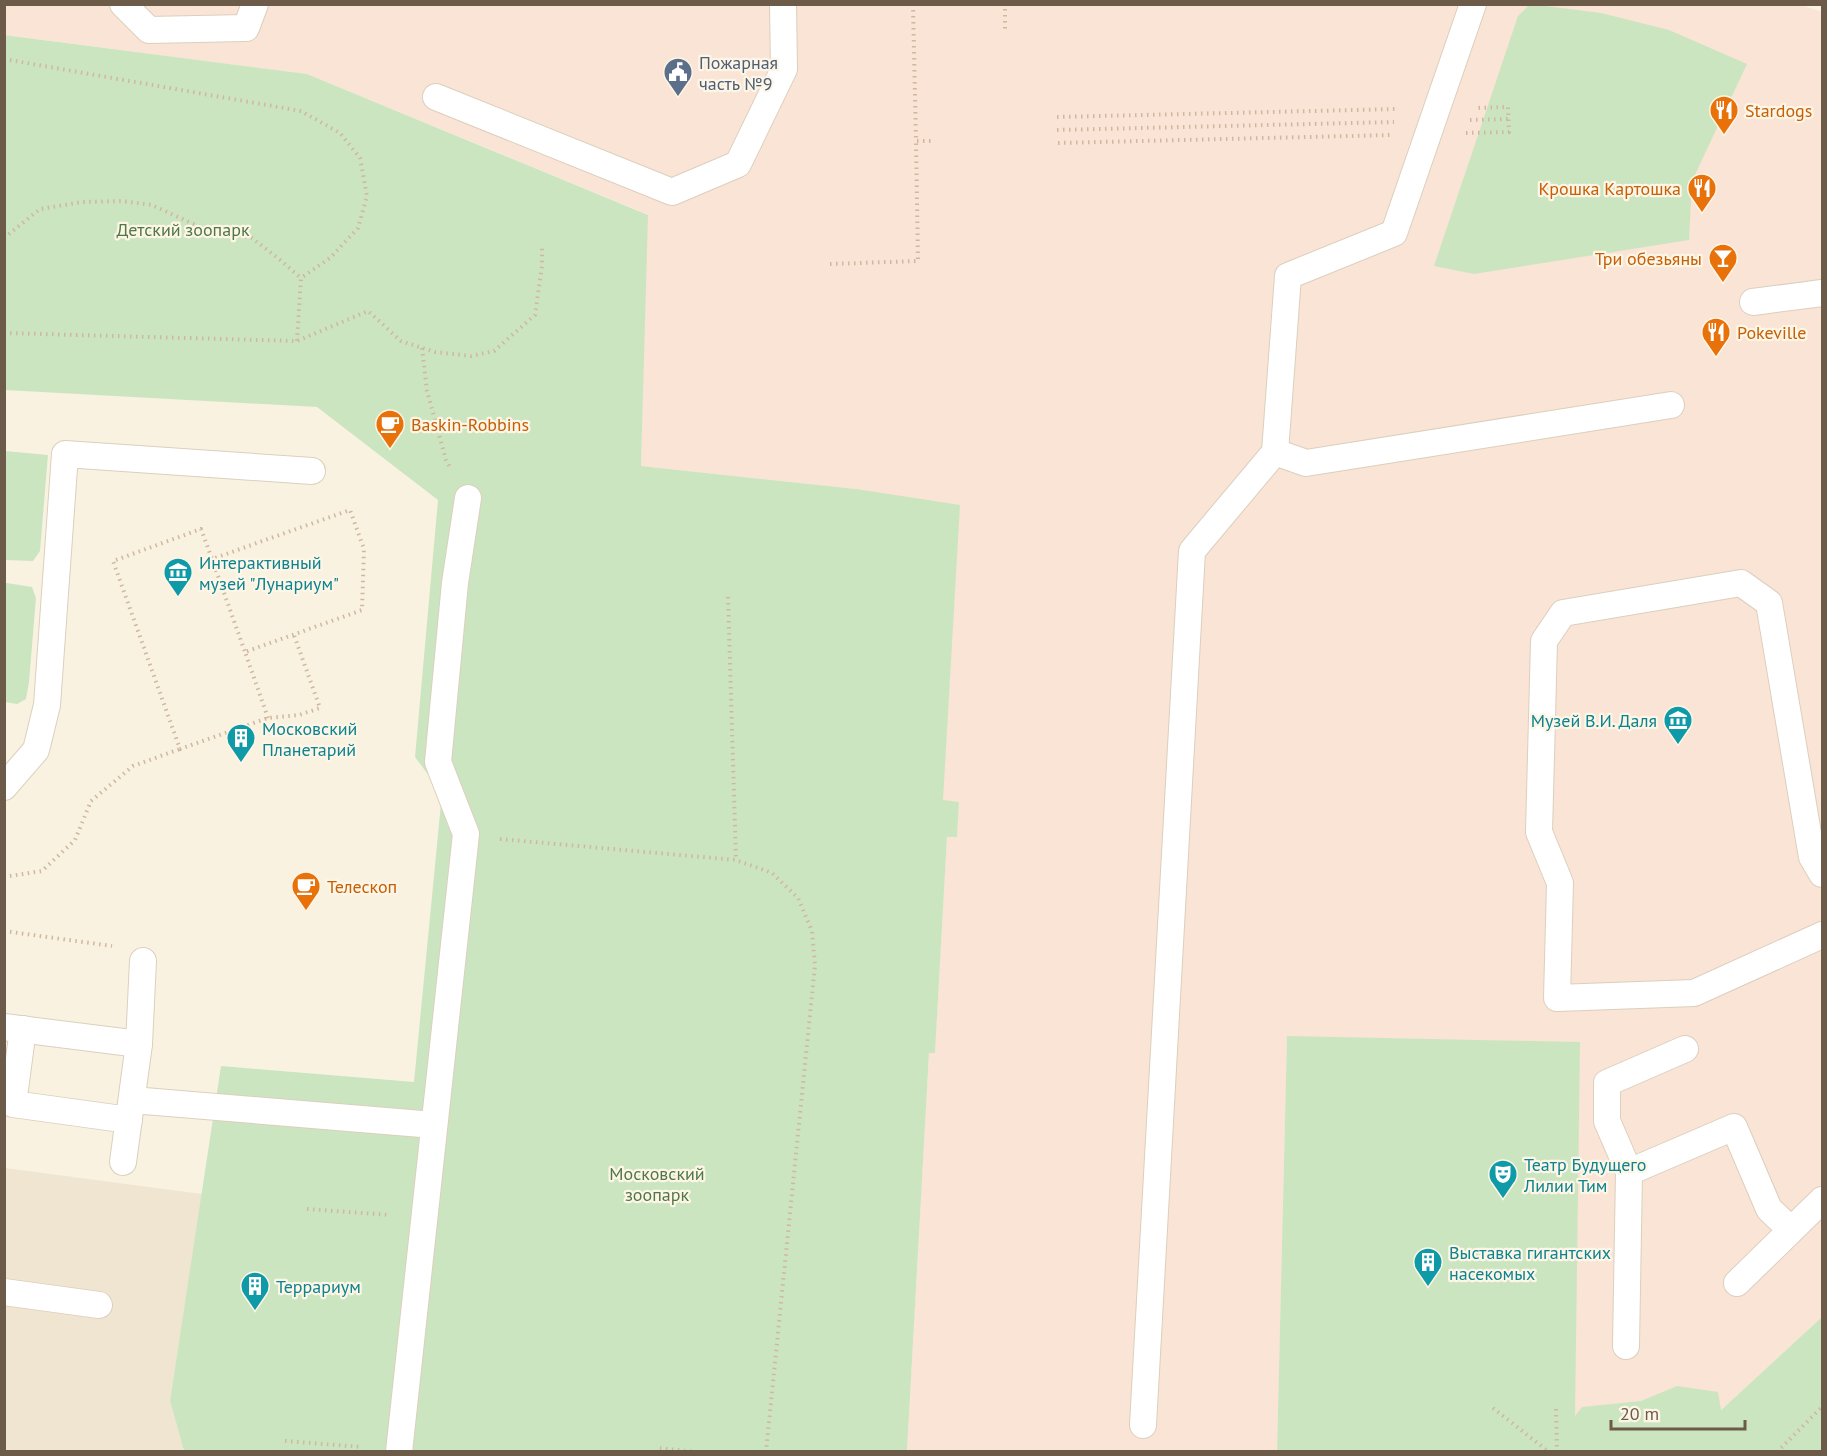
<svg xmlns="http://www.w3.org/2000/svg" width="1827" height="1456" font-family="'PT Sans',sans-serif">
  <style>
    .residential { fill: #f0e5d0 }
    .commercial { fill: #f9e4d5 }
    .green { fill: #cce5c1 }
    .lines { fill: none; stroke-linecap: round; stroke-linejoin: round }
    .lane-casing { stroke: #dccfbe; stroke-width: 28 }
    .path { stroke: #d0b79f; stroke-width: 4; stroke-dasharray: 1.5 4.5; stroke-linecap: butt }
    .lane { stroke: #fff; stroke-width: 26 }
    .labels { text-anchor: middle; dominant-baseline: central; stroke-width: 4.5; stroke-linejoin: round; paint-order: stroke }
    .service-label { font-size: 18px; fill: #4e5e75; stroke: #fdf6e6; text-anchor: start }
    .food-label { font-size: 18px; fill: #c56008; stroke: #fdf6e6; text-anchor: start }
    .park-label { font-size: 18px; fill: #507847; stroke: #fdf6e6 }
    .culture-label { font-size: 18px; fill: #0d838f; stroke: #fdf6e6; text-anchor: start }
  </style>
  <rect width="100%" height="100%" fill="#f9f2e1"/>
  <path class="residential" d="M 5,1168 L 202,1194 L 170,1401 L 184,1451 L 5,1452 Z"/>
  <path class="commercial" d="M 5,4 L 1797,4 L 1822,12 L 1822,1317 L 1676,1451 L 1575,1451 L 1287,1036 L 1277,1451 L 907,1451 L 929,1053 L 935,1053 L 947,836 L 957,836 L 959,802 L 943,801 L 856,489 L 641,466 L 647,214 L 307,74 L 5,35 Z"/>
  <g class="green">
    <path d="M 1530,4 L 1601,13 L 1669,30 L 1747,64 L 1692,181 L 1689,240 L 1474,274 L 1434,266 L 1518,16 Z"/>
    <path d="M 4,35 L 307,74 L 648,215 L 641,466 L 856,489 L 960,505 L 943,800 L 959,802 L 957,837 L 947,837 L 935,1053 L 929,1053 L 907,1451 L 184,1451 L 170,1401 L 221,1066 L 414,1082 L 442,793 L 415,757 L 438,500 L 317,407 L 5,390 Z"/>
    <path d="M 5,451 L 48,455 L 40,551 L 33,561 L 5,560 Z"/>
    <path d="M 7,583 L 32,587 L 36,598 L 29,682 L 26,699 L 17,704 L 5,702 L 4,584 Z"/>
    <path d="M 1287,1036 L 1580,1042 L 1575,1416 L 1582,1407 L 1641,1401 L 1677,1386 L 1718,1392 L 1721,1410 L 1822,1317 L 1822,1451 L 1277,1451 Z"/>
  </g>
  <g class="lines">
    <g class="lane-casing">
      <g id="lane">
        <path d="M 123,4 L 149,30 L 246,28 L 255,4"/>
        <path d="M 436,97 L 672,192 L 738,164 L 784,69 L 783,4"/>
        <path d="M 1753,302 L 1822,293"/>
        <path d="M 1275,452 L 1306,463 L 1671,405"/>
        <path d="M 4,787 L 36,750 L 47,705 L 65,454 L 312,471"/>
        <path d="M 1822,874 L 1812,857 L 1769,603 L 1741,583 L 1563,613 L 1544,641 L 1539,832 L 1560,883 L 1557,998 L 1694,993 L 1822,935"/>
        <path d="M 4,1027 L 139,1044"/>
        <path d="M 23,1029 L 13,1104 L 129,1120"/>
        <path d="M 132,1100 L 434,1125"/>
        <path d="M 123,1162 L 139,1044 L 143,961"/>
        <path d="M 1629,1172 L 1607,1121 L 1607,1083 L 1685,1049"/>
        <path d="M 1737,1283 L 1822,1200"/>
        <path d="M 4,1292 L 99,1305"/>
        <path d="M 1626,1346 L 1629,1172 L 1734,1127 L 1769,1209 L 1791,1230"/>
        <path d="M 1143,1425 L 1192,551 L 1275,452 L 1288,276 L 1394,233 L 1473,4"/>
        <path d="M 399,1452 L 466,834 L 438,762 L 455,583 L 468,498"/>
      </g>
    </g>
    <g class="path">
      <path d="M 913,4 L 916,141 L 935,141"/>
      <path d="M 1135,4 L 1135,6"/>
      <path d="M 1005,9 L 1005,31"/>
      <path d="M 4,59 L 301,111 L 340,133 L 360,158 L 367,196 L 358,228 L 330,258 L 301,278 L 297,341"/>
      <path d="M 1057,117 L 1398,109"/>
      <path d="M 1470,120 L 1509,119"/>
      <path d="M 1057,130 L 1394,122"/>
      <path d="M 1466,133 L 1509,132 L 1508,107 L 1475,108"/>
      <path d="M 1058,143 L 1390,135"/>
      <path d="M 4,238 L 40,209 L 82,202 L 121,201 L 152,205 L 202,228 L 252,238 L 279,259 L 301,278"/>
      <path d="M 830,264 L 918,261 L 916,141"/>
      <path d="M 4,333 L 297,341 L 368,311 L 401,341 L 435,352 L 471,356 L 494,351 L 535,315 L 542,266 L 542,246"/>
      <path d="M 422,348 L 427,391 L 446,460 L 451,469"/>
      <path d="M 212,559 L 245,652"/>
      <path d="M 728,597 L 736,860"/>
      <path d="M 268,718 L 245,652 L 362,610 L 364,549 L 350,510 L 212,559 L 201,529 L 113,561 L 180,749 L 268,718 L 299,715 L 320,708 L 294,635"/>
      <path d="M 500,839 L 736,860 L 772,873 L 798,898 L 812,931 L 815,965 L 766,1452"/>
      <path d="M 4,877 L 42,871 L 75,840 L 91,801 L 133,766 L 180,749"/>
      <path d="M 4,931 L 112,946"/>
      <path d="M 307,1209 L 390,1215"/>
      <path d="M 1493,1408 L 1549,1452"/>
      <path d="M 1556,1409 L 1557,1452"/>
      <path d="M 285,1441 L 362,1447"/>
      <path d="M 657,1452 L 658,1448 L 696,1452"/>
      <path d="M 1777,1452 L 1822,1407"/>
    </g>
    <use href="#lane" class="lane"/>
  </g>
  <defs>
    <g id="civic-pin" transform="scale(1.5)"><path d="M0 17L-7.5 6A9.5 9.5 0 1 1 7.5 6Z" fill="#5c6f8a" stroke="#fdf6e6"/><path d="M-.6-6.5H3V-4.5H.6V-3L4-1V1h2V6H-6V1h2V-1L-.6-3ZM-1.2 2.5V6h2.4V2.5Z" fill="#fff"/></g>
    <g id="restaurant-pin" transform="scale(1.5)"><path d="M0 17L-7.5 6A9.5 9.5 0 1 1 7.5 6Z" fill="#e8710a" stroke="#fdf6e6"/><path d="M-5-6h1v4h1v-4h1v4h1v-4h1v5L-1.5 .5V6h-2V.5L-5-1ZM5-6V6H3V1.5H1.5Q1.5-4 5-6Z" fill="#fff"/></g>
    <g id="bar-pin" transform="scale(1.5)"><path d="M0 17L-7.5 6A9.5 9.5 0 1 1 7.5 6Z" fill="#e8710a" stroke="#fdf6e6"/><path d="M-6-5H6L.8 .8V4.5H3.5V6h-7V4.5H-.8V.8Z" fill="#fff"/></g>
    <g id="cafe-pin" transform="scale(1.5)"><path d="M0 17L-7.5 6A9.5 9.5 0 1 1 7.5 6Z" fill="#e8710a" stroke="#fdf6e6"/><path d="M-5.5-4.5H6V0H3Q3 3.5 0 3.5H-2.5Q-5.5 3.5-5.5 0ZM3-3.2v2h1.7v-2ZM-6 4.5H4V6H-6Z" fill="#fff"/></g>
    <g id="museum-pin" transform="scale(1.5)"><path d="M0 17L-7.5 6A9.5 9.5 0 1 1 7.5 6Z" fill="#0f9aa8" stroke="#fdf6e6"/><path d="M0-6L6-3V-2H-6V-3ZM-5-1h2V3h-2ZM-1-1h2V3h-2ZM3-1h2V3H3ZM-6 4H6V6H-6Z" fill="#fff"/></g>
    <g id="building-pin" transform="scale(1.5)"><path d="M0 17L-7.5 6A9.5 9.5 0 1 1 7.5 6Z" fill="#0f9aa8" stroke="#fdf6e6"/><path d="M-4-6H4V6H1V3H-1V6H-4ZM-2.5-4.3h1.7v1.8h-1.7ZM.8-4.3h1.7v1.8H.8ZM-2.5-1h1.7V.8h-1.7ZM.8-1h1.7V.8H.8Z" fill="#fff"/></g>
    <g id="theatre-pin" transform="scale(1.5)"><path d="M0 17L-7.5 6A9.5 9.5 0 1 1 7.5 6Z" fill="#0f9aa8" stroke="#fdf6e6"/><path d="M-5-5.5Q0-4 5-5.5V0Q5 5 0 6Q-5 5-5 0ZM-3.3-2.5H-1v1.5H-3.3ZM1-2.5H3.3v1.5H1ZM-2.8 1Q0 5.5 2.8 1Z" fill="#fff"/></g>
  </defs>
  <g fill-rule="evenodd">
    <use href="#civic-pin" x="678" y="72"/>
    <use href="#restaurant-pin" x="1724" y="110"/>
    <use href="#restaurant-pin" x="1702" y="188"/>
    <use href="#bar-pin" x="1723" y="258"/>
    <use href="#restaurant-pin" x="1716" y="332"/>
    <use href="#cafe-pin" x="390" y="424"/>
    <use href="#museum-pin" x="178" y="572"/>
    <use href="#museum-pin" x="1678" y="720"/>
    <use href="#building-pin" x="241" y="738"/>
    <use href="#cafe-pin" x="306" y="886"/>
    <use href="#theatre-pin" x="1503" y="1174"/>
    <use href="#building-pin" x="1428" y="1262"/>
    <use href="#building-pin" x="255" y="1286"/>
  </g>
  <g class="labels">
    <g class="service-label">
      <text x="699" y="62">Пожарная<tspan x="699" dy="21">часть №9</tspan></text>
    </g>
    <g class="food-label">
      <text x="1745" y="110">Stardogs</text>
      <text x="1681" y="188" text-anchor="end">Крошка Картошка</text>
      <text x="1702" y="258" text-anchor="end">Три обезьяны</text>
      <text x="1737" y="332">Pokeville</text>
      <text x="411" y="424">Baskin-Robbins</text>
      <text x="327" y="886">Телескоп</text>
    </g>
    <g class="park-label">
      <text x="183" y="229">Детский зоопарк</text>
      <text x="657" y="1173">Московский<tspan x="657" dy="21">зоопарк</tspan></text>
    </g>
    <g class="culture-label">
      <text x="199" y="562">Интерактивный<tspan x="199" dy="21">музей "Лунариум"</tspan></text>
      <text x="1657" y="720" text-anchor="end">Музей В.И. Даля</text>
      <text x="262" y="728">Московский<tspan x="262" dy="21">Планетарий</tspan></text>
      <text x="1524" y="1164">Театр Будущего<tspan x="1524" dy="21">Лилии Тим</tspan></text>
      <text x="1449" y="1252">Выставка гигантских<tspan x="1449" dy="21">насекомых</tspan></text>
      <text x="276" y="1286">Террариум</text>
    </g>
  </g>
  <rect width="1827" height="1456" fill="none" stroke="#6d5b4a" stroke-width="12"/>
  <path d="M1611 1420v9h134v-9" fill="none" stroke="#6d5b4a" stroke-width="3"/>
  <text x="1620" y="1420" font-size="18" fill="#6d5b4a" stroke="#fdf6e6" stroke-width="4.5" paint-order="stroke">20 m</text>
</svg>
